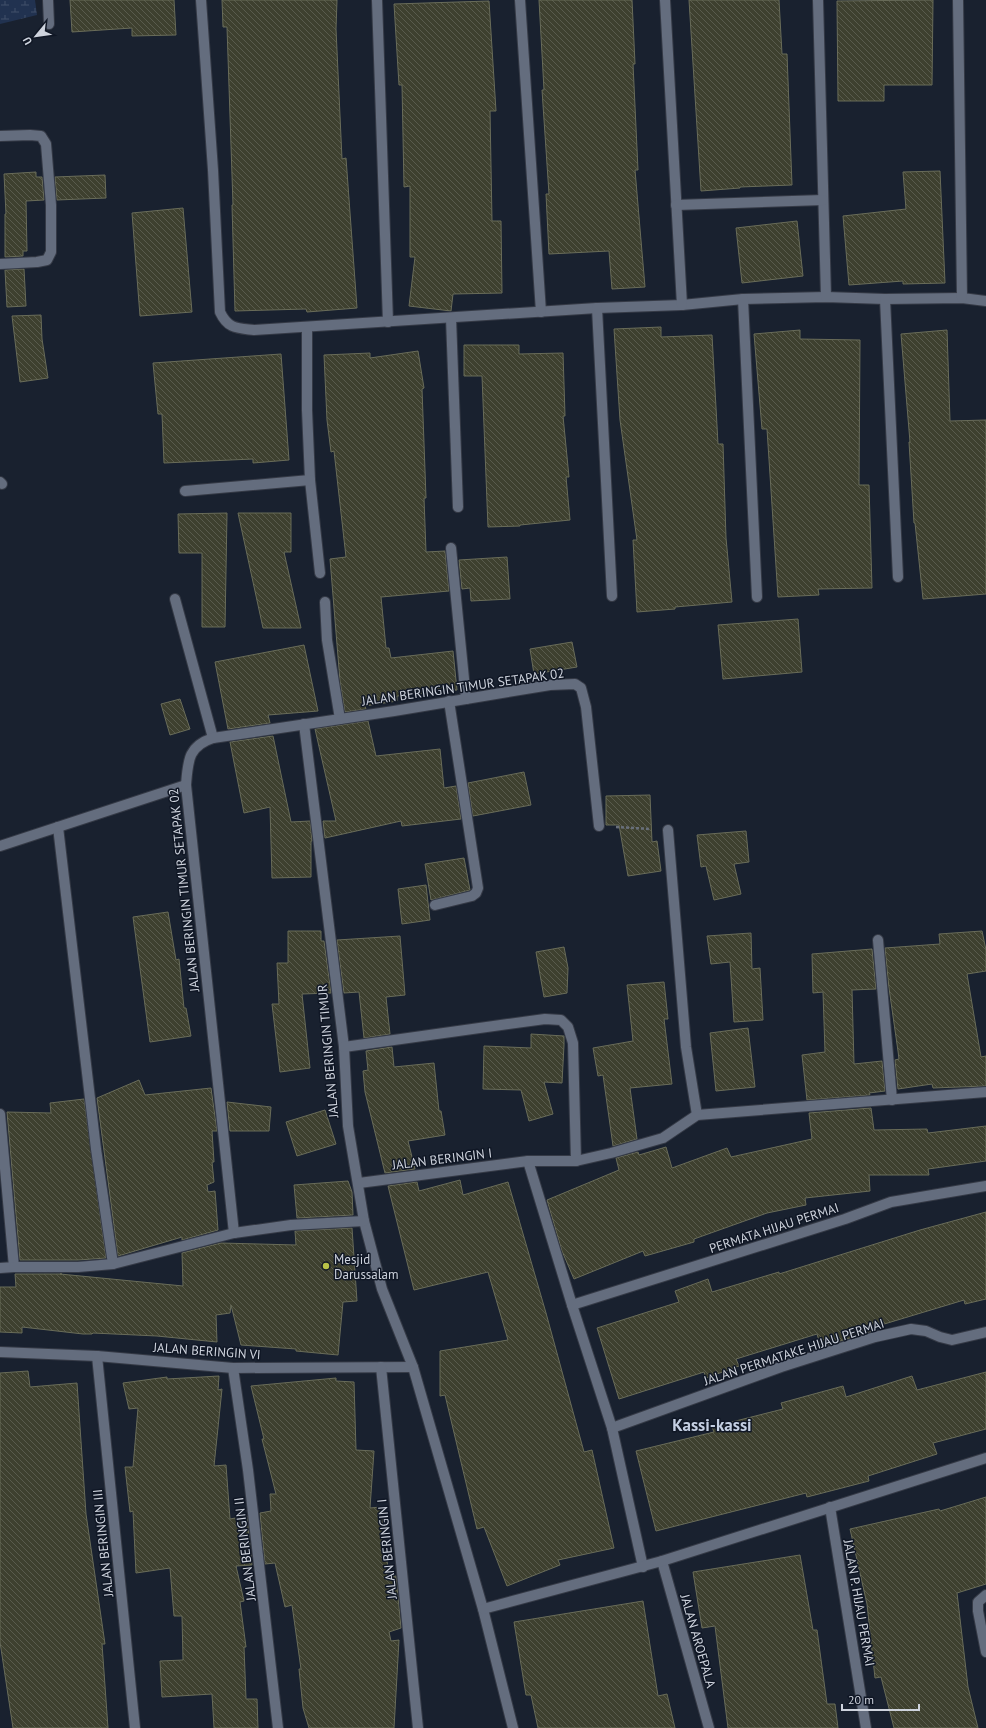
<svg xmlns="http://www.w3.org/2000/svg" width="986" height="1728" font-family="'PT Sans',sans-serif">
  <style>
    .wetland { fill: url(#wetland-marsh) }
    .building { fill: url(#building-back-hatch); stroke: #696c59 }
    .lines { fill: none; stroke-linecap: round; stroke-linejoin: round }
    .street-casing { stroke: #353a46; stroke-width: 12 }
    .path { stroke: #686f7b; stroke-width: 2.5; stroke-dasharray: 3 2; stroke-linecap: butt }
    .street { stroke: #646d7e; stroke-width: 10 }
    .poi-dot { fill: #b8c147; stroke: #101725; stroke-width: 1.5 }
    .labels { text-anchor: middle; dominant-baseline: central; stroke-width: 3; stroke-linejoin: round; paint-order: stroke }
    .street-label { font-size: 13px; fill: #ced3dd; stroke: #101725 }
    .poi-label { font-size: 13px; fill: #ced3dd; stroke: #101725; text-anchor: start }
    .district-label { font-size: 17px; font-weight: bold; fill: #c4cfe2; stroke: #101725 }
  </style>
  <defs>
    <pattern id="wetland-marsh" width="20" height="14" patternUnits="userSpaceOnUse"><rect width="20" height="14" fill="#213250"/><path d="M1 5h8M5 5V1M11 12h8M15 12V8" fill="none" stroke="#404f69"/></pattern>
    <pattern id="building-back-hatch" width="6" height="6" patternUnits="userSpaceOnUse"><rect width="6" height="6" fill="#3e402f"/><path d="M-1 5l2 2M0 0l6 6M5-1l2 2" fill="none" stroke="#595b4d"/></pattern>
  </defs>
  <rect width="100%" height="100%" fill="#19212f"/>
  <path class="wetland" d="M 0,0 L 35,0 L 37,15 L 0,24 Z"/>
  <g class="building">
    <path d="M 70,0 L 174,0 L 176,35 L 132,36 L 132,28 L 72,32 Z"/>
    <path d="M 222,0 L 337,0 L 336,29 L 342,159 L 346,158 L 357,308 L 307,312 L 306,309 L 235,311 L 232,205 L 233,205 L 227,27 L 223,27 Z"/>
    <path d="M 539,0 L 632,0 L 635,64 L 633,64 L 638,170 L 635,170 L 645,287 L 612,289 L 609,251 L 549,254 L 546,194 L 549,194 L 542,90 L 544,90 Z"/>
    <path d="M 689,0 L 779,0 L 782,54 L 787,54 L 792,185 L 740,187 L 740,188 L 701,191 Z"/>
    <path d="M 933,0 L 932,85 L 884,85 L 884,101 L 838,101 L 837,1 Z"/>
    <path d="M 489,1 L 496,111 L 490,111 L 492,221 L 501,221 L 502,293 L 453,294 L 451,311 L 409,306 L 415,257 L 410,257 L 410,186 L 404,187 L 402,85 L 399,85 L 394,4 Z"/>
    <path d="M 940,171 L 945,283 L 903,284 L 903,281 L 849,285 L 843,216 L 906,209 L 903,172 Z"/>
    <path d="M 36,172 L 36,177 L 42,177 L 44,200 L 26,201 L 27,251 L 23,251 L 23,256 L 5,257 L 5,214 L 6,214 L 4,174 Z"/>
    <path d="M 105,175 L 106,198 L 57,200 L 55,177 Z"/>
    <path d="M 183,208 L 192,312 L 140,316 L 132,213 Z"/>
    <path d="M 797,221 L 803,276 L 742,283 L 736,228 Z"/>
    <path d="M 24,269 L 26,306 L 7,307 L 5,270 Z"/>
    <path d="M 41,315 L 42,339 L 48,378 L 20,382 L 12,316 Z"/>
    <path d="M 661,327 L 661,337 L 712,335 L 718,444 L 723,444 L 726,538 L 732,602 L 675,607 L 675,609 L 637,612 L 633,540 L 637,540 L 620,420 L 614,329 Z"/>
    <path d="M 800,330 L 800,339 L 860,340 L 859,485 L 869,485 L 872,588 L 818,589 L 819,595 L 778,597 L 767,429 L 762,429 L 754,334 Z"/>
    <path d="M 947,330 L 950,421 L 986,420 L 986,594 L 923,599 L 915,523 L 914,523 L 909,442 L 910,442 L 901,334 Z"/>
    <path d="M 464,345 L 519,345 L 519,354 L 563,353 L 565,416 L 563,416 L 569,477 L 566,477 L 570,520 L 520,525 L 520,526 L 488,527 L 482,376 L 464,376 Z"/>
    <path d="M 418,351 L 424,388 L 422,389 L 426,498 L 424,498 L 426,552 L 445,551 L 449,591 L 381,597 L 386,648 L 389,648 L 391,658 L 453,651 L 457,690 L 397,696 L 397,701 L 365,706 L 366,709 L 345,712 L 340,681 L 330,559 L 346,557 L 334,451 L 331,452 L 327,420 L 324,355 L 370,353 L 370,358 Z"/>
    <path d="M 281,354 L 289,460 L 253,463 L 253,459 L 164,463 L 162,414 L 158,414 L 153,363 Z"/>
    <path d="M 227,513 L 225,627 L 202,627 L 202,553 L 179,553 L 178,514 Z"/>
    <path d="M 238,513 L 291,513 L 291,552 L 284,552 L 301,628 L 263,628 Z"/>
    <path d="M 507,557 L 510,599 L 471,601 L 470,588 L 462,589 L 459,560 Z"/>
    <path d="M 798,619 L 802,672 L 723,679 L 718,625 Z"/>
    <path d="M 572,642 L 577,667 L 534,674 L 530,649 Z"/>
    <path d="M 304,645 L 318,711 L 268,715 L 270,723 L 228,729 L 215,662 Z"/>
    <path d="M 180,699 L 190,729 L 170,735 L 161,704 Z"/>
    <path d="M 368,721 L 376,756 L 440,749 L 444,788 L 456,786 L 461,819 L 402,826 L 401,821 L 325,838 L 323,821 L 336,821 L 315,729 Z"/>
    <path d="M 273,736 L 291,822 L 310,821 L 312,841 L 311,841 L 311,877 L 272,878 L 270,807 L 244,813 L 230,742 Z"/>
    <path d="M 524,772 L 531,805 L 473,816 L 468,783 Z"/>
    <path d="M 650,795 L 652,842 L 657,841 L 661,871 L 628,876 L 619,825 L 606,825 L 606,796 Z"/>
    <path d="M 746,831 L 749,862 L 734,864 L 741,894 L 714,900 L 706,866 L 701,867 L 697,835 Z"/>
    <path d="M 464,858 L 470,890 L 431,900 L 425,864 Z"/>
    <path d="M 426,885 L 430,920 L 402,924 L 398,889 Z"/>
    <path d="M 168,912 L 176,960 L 179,959 L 184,1008 L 186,1008 L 191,1036 L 150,1042 L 133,917 Z"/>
    <path d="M 288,931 L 321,931 L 321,941 L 324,941 L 331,993 L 302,994 L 310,1068 L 280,1072 L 272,1004 L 279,1004 L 277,963 L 288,963 Z"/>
    <path d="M 982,931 L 986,950 L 986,971 L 967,974 L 981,1057 L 986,1056 L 986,1086 L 933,1088 L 932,1084 L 898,1089 L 895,1060 L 899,1059 L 898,1051 L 889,988 L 885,948 L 940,944 L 939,934 Z"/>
    <path d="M 751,933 L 752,969 L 760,968 L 763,1020 L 734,1022 L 730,962 L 711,964 L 707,936 Z"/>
    <path d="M 400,936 L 405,995 L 386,997 L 390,1034 L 364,1038 L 359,992 L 344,993 L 337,940 Z"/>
    <path d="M 564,947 L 568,968 L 567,993 L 544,997 L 536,952 Z"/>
    <path d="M 872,949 L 876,989 L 852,990 L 854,1064 L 882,1061 L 885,1091 L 869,1093 L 870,1095 L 807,1100 L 802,1055 L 825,1052 L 823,992 L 813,993 L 812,954 Z"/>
    <path d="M 664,982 L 668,1019 L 664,1019 L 672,1084 L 630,1088 L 637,1139 L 613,1146 L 603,1075 L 598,1076 L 593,1048 L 633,1041 L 627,985 Z"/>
    <path d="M 748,1028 L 755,1087 L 716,1091 L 710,1033 Z"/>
    <path d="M 531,1034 L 564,1036 L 564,1045 L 562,1083 L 544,1082 L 553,1114 L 529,1121 L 521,1090 L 483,1089 L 484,1046 L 531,1048 Z"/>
    <path d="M 392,1047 L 394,1067 L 434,1063 L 439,1111 L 441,1111 L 445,1135 L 408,1141 L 415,1169 L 385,1173 L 365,1092 L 363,1071 L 368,1070 L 366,1051 Z"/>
    <path d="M 139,1080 L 145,1095 L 211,1088 L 217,1131 L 212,1131 L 214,1162 L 212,1162 L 214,1182 L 207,1185 L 208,1192 L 215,1191 L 218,1230 L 182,1240 L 182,1237 L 118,1256 L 97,1098 Z"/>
    <path d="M 84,1099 L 106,1258 L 78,1260 L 20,1260 L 7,1112 L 51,1113 L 50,1103 Z"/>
    <path d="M 227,1102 L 271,1107 L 269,1131 L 230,1131 Z"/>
    <path d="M 871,1108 L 874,1130 L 927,1129 L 928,1133 L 986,1126 L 986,1161 L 928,1169 L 929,1175 L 869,1175 L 870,1191 L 805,1198 L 806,1205 L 767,1213 L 694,1239 L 694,1242 L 645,1256 L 643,1251 L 574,1279 L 562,1251 L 547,1200 L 619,1170 L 616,1158 L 638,1152 L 639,1155 L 666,1147 L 672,1168 L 727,1148 L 731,1157 L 812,1139 L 809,1113 Z"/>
    <path d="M 325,1110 L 336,1144 L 297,1156 L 286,1122 Z"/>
    <path d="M 460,1180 L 463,1195 L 508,1182 L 546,1313 L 584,1452 L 592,1450 L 614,1548 L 558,1560 L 560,1565 L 507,1586 L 484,1527 L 477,1529 L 445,1395 L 440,1396 L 440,1351 L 508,1340 L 488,1272 L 414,1290 L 388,1186 L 417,1182 L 419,1191 Z"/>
    <path d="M 348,1181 L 352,1192 L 353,1215 L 297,1218 L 294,1185 Z"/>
    <path d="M 986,1212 L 986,1299 L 965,1304 L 964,1300 L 871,1328 L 872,1331 L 821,1347 L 817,1334 L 736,1359 L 739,1366 L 706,1378 L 704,1372 L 619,1399 L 597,1328 L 679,1302 L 675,1291 L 708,1279 L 712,1292 L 779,1272 L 779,1274 L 920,1230 Z"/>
    <path d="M 352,1228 L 357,1301 L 343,1302 L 338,1355 L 296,1351 L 296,1349 L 241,1345 L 231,1305 L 230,1313 L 216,1315 L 217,1342 L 157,1336 L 93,1333 L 92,1334 L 83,1334 L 22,1327 L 22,1333 L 0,1332 L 0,1287 L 16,1287 L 15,1274 L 62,1274 L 60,1274 L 183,1286 L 182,1253 L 221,1243 L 296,1245 L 295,1231 Z"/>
    <path d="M 28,1371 L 30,1387 L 77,1383 L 86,1514 L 105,1644 L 102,1644 L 108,1728 L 13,1728 L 0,1642 L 0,1373 Z"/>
    <path d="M 986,1372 L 986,1429 L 933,1443 L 937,1454 L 868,1476 L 869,1481 L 807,1497 L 806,1493 L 656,1531 L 636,1451 L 714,1432 L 712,1427 L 783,1409 L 781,1403 L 843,1386 L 846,1397 L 912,1376 L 917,1390 Z"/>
    <path d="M 219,1376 L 218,1390 L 222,1389 L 214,1466 L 226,1465 L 230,1519 L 247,1516 L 252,1565 L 236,1566 L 244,1601 L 240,1602 L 246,1647 L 244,1647 L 246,1699 L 257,1699 L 258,1728 L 214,1728 L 212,1694 L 162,1697 L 160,1661 L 183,1660 L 182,1616 L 174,1616 L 170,1568 L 136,1573 L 133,1511 L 130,1512 L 125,1467 L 133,1467 L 138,1408 L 129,1409 L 123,1383 L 167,1377 L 167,1379 Z"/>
    <path d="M 336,1378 L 336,1381 L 354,1382 L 356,1450 L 374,1451 L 370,1508 L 381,1507 L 389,1577 L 396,1576 L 401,1628 L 389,1632 L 391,1641 L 399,1640 L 394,1728 L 309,1728 L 303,1708 L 299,1669 L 301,1669 L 292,1605 L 285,1607 L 275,1563 L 265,1564 L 260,1513 L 271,1511 L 270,1494 L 276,1494 L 262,1439 L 264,1439 L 251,1386 Z"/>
    <path d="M 986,1497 L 986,1584 L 957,1593 L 968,1687 L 978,1728 L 894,1728 L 881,1677 L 875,1678 L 867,1604 L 850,1529 L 939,1509 L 940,1511 Z"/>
    <path d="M 800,1555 L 813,1630 L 817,1630 L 827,1704 L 835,1704 L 838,1728 L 728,1728 L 715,1626 L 702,1628 L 693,1572 Z"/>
    <path d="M 643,1601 L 658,1696 L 667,1694 L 675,1728 L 538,1728 L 531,1695 L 526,1695 L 514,1622 Z"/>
  </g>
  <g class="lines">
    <g class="street-casing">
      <g id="street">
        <path d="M 48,0 L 49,24"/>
        <path d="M 201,0 L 213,170 L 220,312 C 228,329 237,328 254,330 L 597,308 L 682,305 L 743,299 L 826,297 L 885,299 L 962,298 L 986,301"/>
        <path d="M 377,0 L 388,322"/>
        <path d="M 520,0 L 541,312"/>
        <path d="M 665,0 L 682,305"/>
        <path d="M 818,0 L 826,297"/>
        <path d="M 958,0 L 962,298"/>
        <path d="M 0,136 L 30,135 L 41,136 L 46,144 L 51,205 L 51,252 L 47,260 L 37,262 L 0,264"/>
        <path d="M 676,205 L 823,200"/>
        <path d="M 743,299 L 757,597"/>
        <path d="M 885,299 L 898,577"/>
        <path d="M 597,308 L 612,596"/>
        <path d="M 451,318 L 458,507"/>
        <path d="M 307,327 L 307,410 L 310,480 L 320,573"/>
        <path d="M 0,482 L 2,484"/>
        <path d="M 185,491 L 310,480"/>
        <path d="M 451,548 L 466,699"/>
        <path d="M 175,599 L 213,738"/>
        <path d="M 325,602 L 327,640 L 340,719"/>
        <path d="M 304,724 L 344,1047 L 348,1126 L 364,1221 L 382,1289 L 413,1367 L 483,1609 L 513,1728"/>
        <path d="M 58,827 L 96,1149 L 113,1264"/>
        <path d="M 668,830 L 686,1047 L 697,1115"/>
        <path d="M 0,846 L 186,785"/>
        <path d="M 435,905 L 472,896 L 476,893 L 478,888 L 449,701"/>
        <path d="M 878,940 L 892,1100"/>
        <path d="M 344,1047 L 508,1024 L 545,1019 L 561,1020 L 568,1027 L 573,1043 L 576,1161"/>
        <path d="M 0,1114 L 14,1267 L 0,1268"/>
        <path d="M 528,1161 L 572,1305 L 612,1428 L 643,1567"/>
        <path d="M 359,1183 L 528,1161 L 576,1161 L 611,1153 L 663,1138 L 697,1115 L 986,1092"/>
        <path d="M 234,1233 L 186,785 C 188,761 188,746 213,738 L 394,711 L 550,685 L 575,684 L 581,688 L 586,707 L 599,826"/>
        <path d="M 14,1267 L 78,1267 L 113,1264 L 234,1233 L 291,1225 L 364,1221"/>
        <path d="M 572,1305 L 845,1219 L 891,1202 L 986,1186"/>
        <path d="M 0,1352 L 97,1356 L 233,1368 L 413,1367"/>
        <path d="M 97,1356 L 135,1728"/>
        <path d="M 381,1367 L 418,1728"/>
        <path d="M 233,1368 L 248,1470 L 278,1728"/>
        <path d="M 612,1428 L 781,1367 L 875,1337 L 911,1329 L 926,1331 L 940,1337 L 952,1340 L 986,1332"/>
        <path d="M 830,1507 L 866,1728"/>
        <path d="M 662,1561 L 709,1728"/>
        <path d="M 986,1595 L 978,1602 L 978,1611 L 986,1652"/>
        <path d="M 483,1609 L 662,1561 L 986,1458"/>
      </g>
    </g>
    <path class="path" d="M 616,827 L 651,829"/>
    <use href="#street" class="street"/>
  </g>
  <circle class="poi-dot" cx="326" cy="1266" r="4"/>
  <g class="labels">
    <g class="street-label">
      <text transform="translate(463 687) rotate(-8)">JALAN BERINGIN TIMUR SETAPAK 02</text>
      <text transform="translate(184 890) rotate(-96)">JALAN BERINGIN TIMUR SETAPAK 02</text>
      <text transform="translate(328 1051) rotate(-95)">JALAN BERINGIN TIMUR</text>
      <text transform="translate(442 1159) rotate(-7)">JALAN BERINGIN I</text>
      <text transform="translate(774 1228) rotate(-18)">PERMATA HIJAU PERMAI</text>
      <text transform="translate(207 1351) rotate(4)">JALAN BERINGIN VI</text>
      <text transform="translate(794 1352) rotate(-18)">JALAN PERMATAKE HIJAU PERMAI</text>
      <text transform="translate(103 1543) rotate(-96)">JALAN BERINGIN III</text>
      <text transform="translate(245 1549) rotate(-97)">JALAN BERINGIN II</text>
      <text transform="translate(387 1549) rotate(-96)">JALAN BERINGIN I</text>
      <text transform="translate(859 1603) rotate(80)">JALAN P. HIJAU PERMAI</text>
      <text transform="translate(698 1641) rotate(74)">JALAN AROEPALA</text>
    </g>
    <g class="poi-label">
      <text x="334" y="1259">Mesjid<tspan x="334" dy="15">Darussalam</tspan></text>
    </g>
    <g class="district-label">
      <text x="712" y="1425">Kassi-kassi</text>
    </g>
  </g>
  <g transform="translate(36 36) rotate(241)" stroke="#101725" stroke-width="3" paint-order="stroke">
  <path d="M0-3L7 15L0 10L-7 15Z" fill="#ced3dd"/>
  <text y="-6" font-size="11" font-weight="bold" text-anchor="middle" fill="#ced3dd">U</text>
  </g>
  <path d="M842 1704v6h77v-6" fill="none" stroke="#ced3dd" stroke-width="2"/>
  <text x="848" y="1704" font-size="12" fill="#ced3dd" stroke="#101725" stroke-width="3" paint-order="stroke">20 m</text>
</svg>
